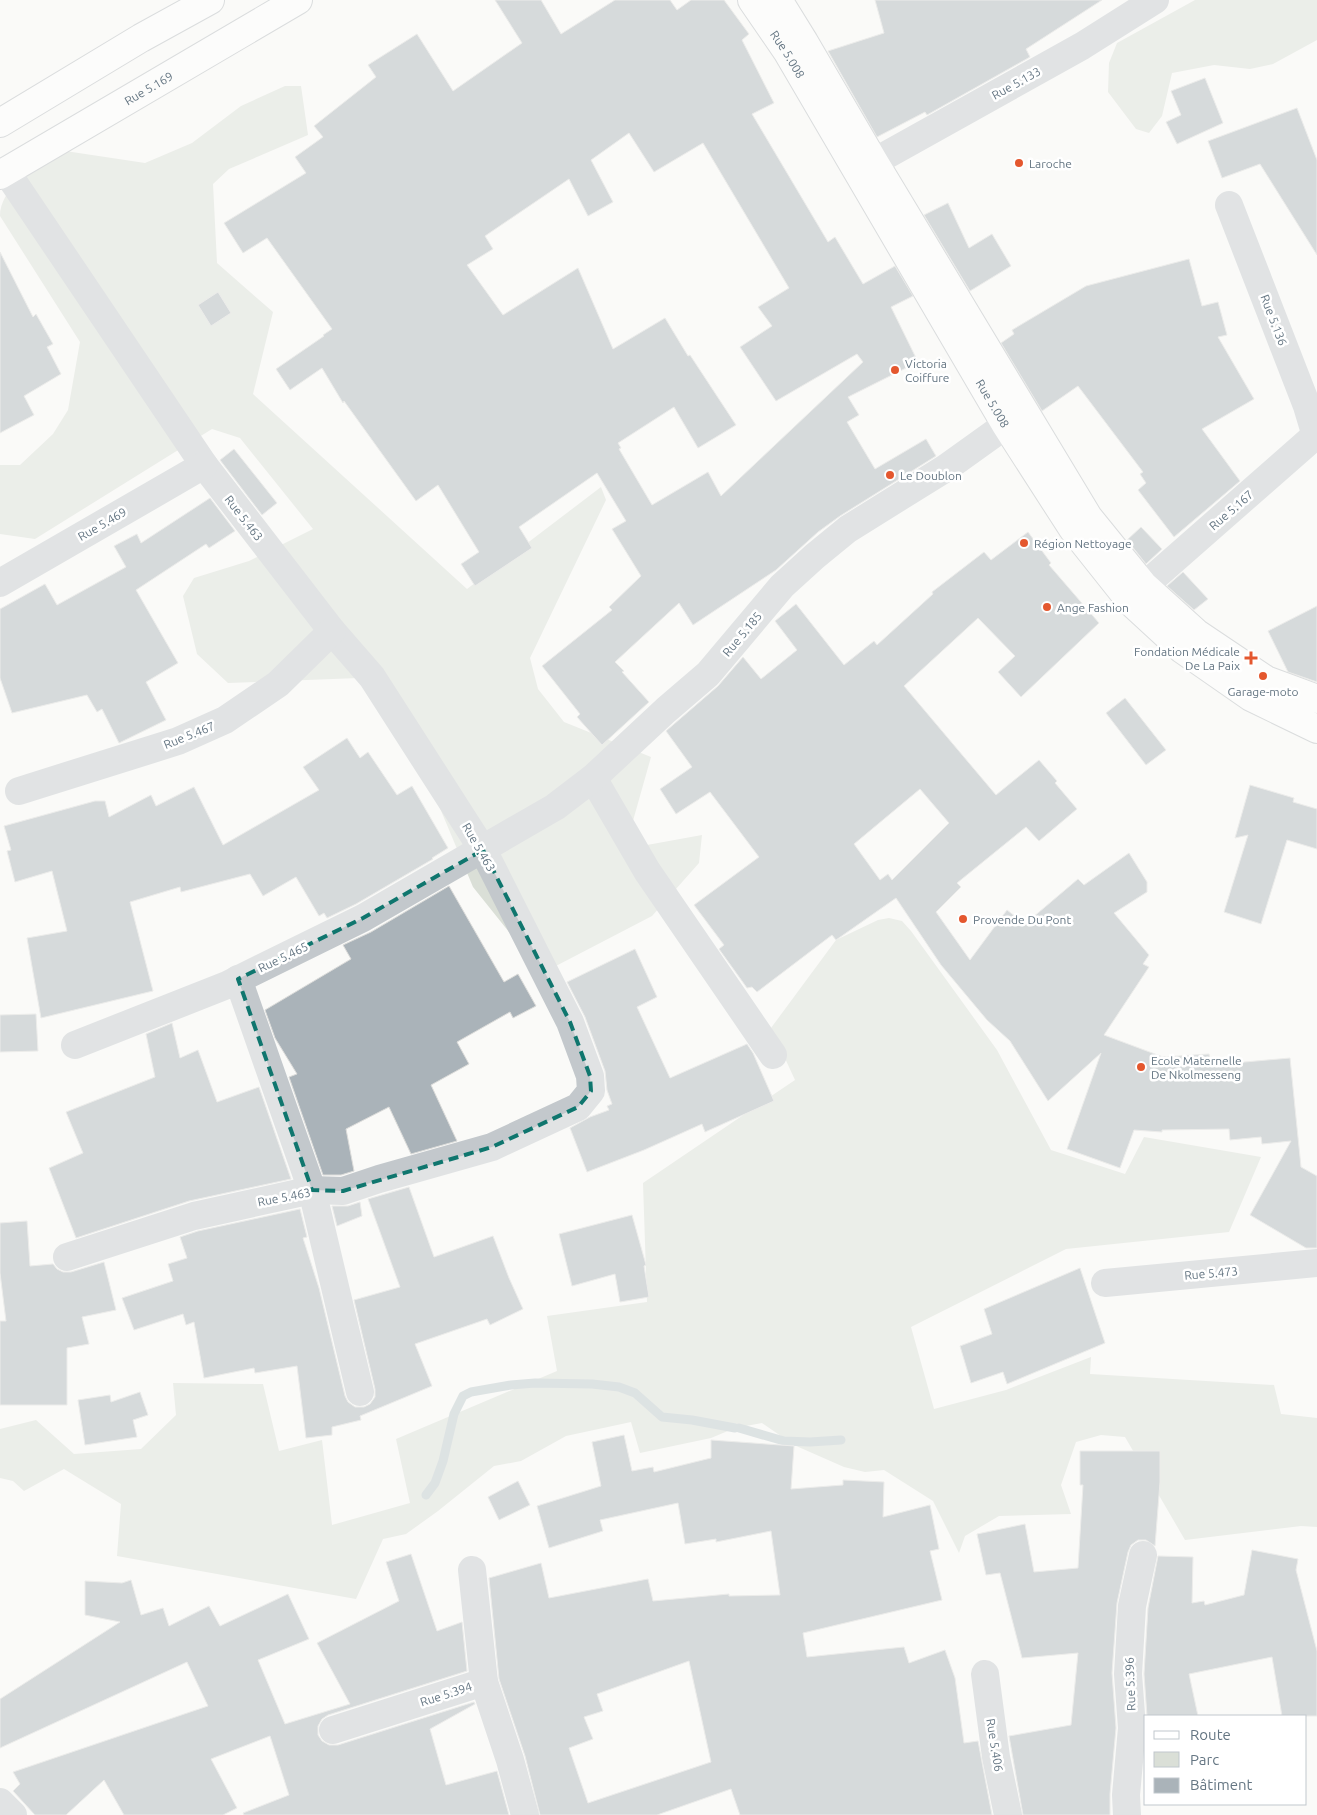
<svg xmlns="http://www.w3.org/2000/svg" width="1317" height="1815" font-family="Ubuntu,sans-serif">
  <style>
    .green { fill: #dadfd7 }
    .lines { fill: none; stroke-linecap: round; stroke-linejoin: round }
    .stream { stroke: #bbc7cb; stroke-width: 9 }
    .building { fill: #aab3b9; stroke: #dcdcda; fill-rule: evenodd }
    .major-casing { stroke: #b5babe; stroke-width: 30 }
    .minor { stroke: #c3c8cc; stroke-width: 28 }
    .major { stroke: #fff; stroke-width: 28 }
    .marked { fill: none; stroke: #0f766e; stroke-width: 4; stroke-dasharray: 10 6; stroke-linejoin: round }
    .poi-dot { fill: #e4572e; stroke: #fff; stroke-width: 2 }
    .labels { text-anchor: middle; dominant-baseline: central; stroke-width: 5; stroke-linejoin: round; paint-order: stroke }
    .street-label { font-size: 12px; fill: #657683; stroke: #fff }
    .poi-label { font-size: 12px; fill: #657683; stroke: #fff; text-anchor: start }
  </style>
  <rect width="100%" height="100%" fill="#fafaf8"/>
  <g class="green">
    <path d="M 1195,0 L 1317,0 L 1317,40 L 1273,64 L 1250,69 L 1214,65 L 1172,73 L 1162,116 L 1149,133 L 1136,129 L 1108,92 L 1109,63 L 1117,43 Z"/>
    <path d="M 285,86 L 301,86 L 308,135 L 229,169 L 213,184 L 217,263 L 273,312 L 253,394 L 467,589 L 601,487 L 606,500 L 530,658 L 538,689 L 564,722 L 651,757 L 625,849 L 702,835 L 699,863 L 652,916 L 552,968 L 537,967 L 473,887 L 385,677 L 228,683 L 197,654 L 183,596 L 194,578 L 249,561 L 313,529 L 240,438 L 212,429 L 35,539 L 0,534 L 0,465 L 20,465 L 53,434 L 68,410 L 80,342 L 0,216 C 0,189 34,166 52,149 L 145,163 L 192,143 L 241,106 Z"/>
    <path d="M 889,918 L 902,921 L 911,931 L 997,1050 L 1051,1150 L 1125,1174 L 1144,1137 L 1261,1157 L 1229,1232 L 1066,1249 L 911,1327 L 934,1409 L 1006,1390 L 1091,1357 L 1090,1374 L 1274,1385 L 1281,1414 L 1317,1418 L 1317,1527 L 1301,1526 L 1185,1540 L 1125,1437 L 1101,1435 L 1076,1442 L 1061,1485 L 1071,1514 L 999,1516 L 965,1536 L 959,1553 L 933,1501 L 884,1470 L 865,1472 L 844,1467 L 794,1445 L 762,1423 L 735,1428 L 711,1438 L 640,1453 L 631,1422 L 566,1436 L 521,1461 L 494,1466 L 438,1511 L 406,1534 L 383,1539 L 356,1599 L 117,1556 L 121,1504 L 64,1469 L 24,1491 L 13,1481 L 0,1478 L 0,1429 L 36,1420 L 74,1454 L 141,1449 L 176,1415 L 173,1383 L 263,1384 L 279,1451 L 322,1440 L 332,1525 L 410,1503 L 396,1439 L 557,1371 L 547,1316 L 647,1302 L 643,1183 L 795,1080 L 771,1028 L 836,940 L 878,920 Z"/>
  </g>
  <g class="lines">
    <g class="stream">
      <path d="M 739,1428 L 784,1441 L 810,1442 L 841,1440"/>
      <path d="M 426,1495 L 435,1483 L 443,1461 L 454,1414 L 463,1396 L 471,1392 L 511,1385 L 535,1383 L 592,1384 L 619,1387 L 635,1393 L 662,1417 L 692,1420 L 735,1428"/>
    </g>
  </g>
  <g class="building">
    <path d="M 495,0 L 541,0 L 561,34 L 615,0 L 670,0 L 677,10 L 691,0 L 724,0 L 749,34 L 742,40 L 774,103 L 752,114 L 828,242 L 835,237 L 863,284 L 895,266 L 913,296 L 891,307 L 918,362 L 848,397 L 859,415 L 847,422 L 875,469 L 926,439 L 936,456 L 840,516 L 818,532 L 776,570 L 693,625 L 679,603 L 615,662 L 624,671 L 622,672 L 649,702 L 602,745 L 577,717 L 580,714 L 542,666 L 612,610 L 609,607 L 641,576 L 612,529 L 626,521 L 597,473 L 519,527 L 532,548 L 475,586 L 461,564 L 479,552 L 438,485 L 416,501 L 344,401 L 343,403 L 322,368 L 290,390 L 276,369 L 324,336 L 323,335 L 332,329 L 267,238 L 243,253 L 224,223 L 306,173 L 295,157 L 323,137 L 314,126 L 376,77 L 368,65 L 417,34 L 453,91 L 522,43 ZM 629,133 L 654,172 L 703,143 L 789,288 L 758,307 L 772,326 L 740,347 L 776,401 L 857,354 L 863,362 L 721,496 L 708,472 L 652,505 L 619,449 L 621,448 L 618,443 L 674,407 L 698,448 L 736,425 L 690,355 L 688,356 L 665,318 L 613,349 L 578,268 L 503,315 L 467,265 L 493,249 L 485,236 L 569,179 L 588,216 L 613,202 L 591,160 Z"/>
    <path d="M 875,0 L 1102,0 L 1026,49 L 1030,57 L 927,115 L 925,112 L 877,137 L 828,51 L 884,33 Z"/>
    <path d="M 1205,78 L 1223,123 L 1177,144 L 1166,122 L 1181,115 L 1171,91 Z"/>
    <path d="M 1297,108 L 1317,160 L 1317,255 L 1260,164 L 1222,178 L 1208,141 Z"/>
    <path d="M 948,203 L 969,248 L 992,234 L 1011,266 L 970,291 L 924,215 Z"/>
    <path d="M 0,252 L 33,317 L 36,314 L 53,344 L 47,347 L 61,374 L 24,396 L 34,415 L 0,433 Z"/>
    <path d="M 1189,259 L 1202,306 L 1218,302 L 1227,335 L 1218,337 L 1254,399 L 1202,429 L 1240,481 L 1174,537 L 1138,490 L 1146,483 L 1140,474 L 1143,472 L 1078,386 L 1042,411 L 1001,343 L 1014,334 L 1012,330 L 1086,286 Z"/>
    <path d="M 218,292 L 231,313 L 211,326 L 198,305 Z"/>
    <path d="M 234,449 L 277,503 L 262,515 L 220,460 Z"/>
    <path d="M 210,498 L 235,531 L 209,548 L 206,544 L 136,590 L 178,663 L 146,682 L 166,720 L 119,743 L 102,709 L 97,712 L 87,695 L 12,713 L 0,678 L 0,609 L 45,584 L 57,605 L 126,567 L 114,546 L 137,534 L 141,543 Z"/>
    <path d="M 1141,527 L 1162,549 L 1146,564 L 1127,540 Z"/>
    <path d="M 1028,532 L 1051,563 L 1049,565 L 1099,623 L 1021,697 L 998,672 L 1015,656 L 978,618 L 904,686 L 996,795 L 1039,760 L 1057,781 L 1055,783 L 1077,809 L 1039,841 L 1026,827 L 957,883 L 961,887 L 936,912 L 970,960 L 1007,910 L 1025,924 L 1078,879 L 1084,885 L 1129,853 L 1147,882 L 1147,892 L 1114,913 L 1149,955 L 1143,964 L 1149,967 L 1104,1035 L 1163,1057 L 1209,1054 L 1211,1065 L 1290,1058 L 1301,1167 L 1317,1176 L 1317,1248 L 1306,1248 L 1250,1215 L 1291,1141 L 1262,1144 L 1261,1137 L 1230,1140 L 1229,1129 L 1162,1130 L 1162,1132 L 1134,1130 L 1120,1168 L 1067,1149 L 1101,1053 L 1048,1101 L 1010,1041 L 987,1020 L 941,965 L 896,898 L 836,940 L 832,935 L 757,992 L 752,987 L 747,988 L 742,981 L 719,949 L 724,945 L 694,905 L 759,857 L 710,792 L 676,814 L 660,789 L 692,767 L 666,731 L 718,686 L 743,657 L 761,679 L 797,650 L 775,621 L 796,604 L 844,665 L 874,641 L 877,645 L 933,594 L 932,592 L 984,552 L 991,560 ZM 920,789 L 949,823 L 892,880 L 888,874 L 880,880 L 854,844 Z"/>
    <path d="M 1183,572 L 1208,599 L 1194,610 L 1167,586 Z"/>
    <path d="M 1317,606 L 1317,682 L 1288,672 L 1268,631 Z"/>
    <path d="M 1125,698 L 1166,750 L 1146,765 L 1106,713 Z"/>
    <path d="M 347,738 L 360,758 L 368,752 L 397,795 L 412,786 L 448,848 L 432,858 L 433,859 L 356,904 L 327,918 L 324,913 L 319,916 L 296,877 L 263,896 L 250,874 L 181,892 L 180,887 L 130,902 L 153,991 L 41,1018 L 27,938 L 67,931 L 52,871 L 15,882 L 7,851 L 11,850 L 4,826 L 95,801 L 105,801 L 109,817 L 151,795 L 156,806 L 194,787 L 223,845 L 319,790 L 303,767 Z"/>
    <path d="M 1250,785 L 1294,798 L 1293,802 L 1317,809 L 1317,849 L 1287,840 L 1261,924 L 1224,912 L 1248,835 L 1235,838 Z"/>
    <path d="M 449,886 L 504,982 L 518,974 L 536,1006 L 513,1018 L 510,1012 L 457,1042 L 469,1064 L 431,1085 L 457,1141 L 411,1154 L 389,1107 L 346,1129 L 354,1171 L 341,1175 L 323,1175 L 289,1077 L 297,1074 L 275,1038 L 265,1010 L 351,959 L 343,945 L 371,932 Z"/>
    <path d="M 635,949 L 657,997 L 637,1007 L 670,1078 L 747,1044 L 753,1053 L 774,1101 L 705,1132 L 702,1124 L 644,1150 L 587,1172 L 570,1128 L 590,1117 L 609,1110 L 607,1106 L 612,1104 L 607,1090 L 605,1071 L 585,1017 L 567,982 Z"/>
    <path d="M 36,1014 L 38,1051 L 0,1052 L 0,1015 Z"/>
    <path d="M 172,1023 L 180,1058 L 198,1050 L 217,1102 L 259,1087 L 291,1179 L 189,1201 L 76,1238 L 49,1168 L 83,1153 L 66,1112 L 155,1077 L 146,1034 Z"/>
    <path d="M 409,1187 L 434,1257 L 493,1236 L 509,1278 L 523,1309 L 490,1325 L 487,1319 L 415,1344 L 432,1386 L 360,1416 L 361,1420 L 332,1427 L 332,1435 L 306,1438 L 297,1366 L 255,1373 L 254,1368 L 204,1378 L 194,1322 L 186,1325 L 183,1314 L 134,1330 L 122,1298 L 173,1281 L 168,1264 L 187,1258 L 180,1237 L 198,1231 L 300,1209 L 307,1237 L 303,1238 L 319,1288 L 345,1396 L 348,1402 L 355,1407 L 364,1407 L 370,1404 L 375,1397 L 375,1389 L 354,1300 L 400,1287 L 368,1199 Z"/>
    <path d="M 360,1202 L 362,1216 L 337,1226 L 332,1206 L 348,1206 Z"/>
    <path d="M 632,1215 L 646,1265 L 644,1266 L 649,1297 L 620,1302 L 615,1274 L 572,1286 L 559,1234 Z"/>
    <path d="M 27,1221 L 30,1266 L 53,1264 L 57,1269 L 63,1272 L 71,1272 L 104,1262 L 116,1310 L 82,1317 L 89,1344 L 67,1348 L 67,1405 L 0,1405 L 0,1321 L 6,1321 L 0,1273 L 0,1223 Z"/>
    <path d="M 1080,1268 L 1105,1343 L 1007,1384 L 1003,1372 L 971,1383 L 960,1346 L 992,1334 L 984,1309 Z"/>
    <path d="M 140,1392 L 148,1415 L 133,1420 L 137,1437 L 85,1445 L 78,1400 L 110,1395 L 111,1402 Z"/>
    <path d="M 624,1435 L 632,1471 L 653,1467 L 654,1472 L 711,1458 L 711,1440 L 794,1446 L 791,1489 L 843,1485 L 843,1480 L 884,1482 L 883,1517 L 930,1505 L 939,1549 L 930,1551 L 942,1600 L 803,1633 L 807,1657 L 904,1647 L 909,1663 L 945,1650 L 955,1678 L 964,1743 L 978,1741 L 992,1815 L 740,1815 L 731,1789 L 657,1815 L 540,1815 L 525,1756 L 499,1679 L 489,1578 L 541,1563 L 549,1598 L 648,1579 L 653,1601 L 729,1594 L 729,1596 L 780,1595 L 771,1531 L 716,1542 L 716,1539 L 685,1544 L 678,1503 L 600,1520 L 603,1531 L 549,1548 L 537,1506 L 601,1486 L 592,1442 ZM 689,1661 L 711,1762 L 588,1803 L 569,1748 L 593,1739 L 584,1717 L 603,1711 L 597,1694 Z"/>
    <path d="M 1080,1451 L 1160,1451 L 1160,1482 L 1155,1546 L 1146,1540 L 1138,1540 L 1131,1545 L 1128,1552 L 1117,1603 L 1112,1673 L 1116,1728 L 1110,1794 L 1110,1815 L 1023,1815 L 1009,1736 L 1071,1725 L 1078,1653 L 1022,1658 L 1000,1573 L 986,1575 L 977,1534 L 1025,1524 L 1034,1572 L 1078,1568 L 1083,1485 L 1080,1485 Z"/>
    <path d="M 518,1481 L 530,1505 L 499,1520 L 488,1497 Z"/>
    <path d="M 1252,1550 L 1298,1559 L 1296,1570 L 1317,1651 L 1317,1716 L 1282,1716 L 1272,1657 L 1189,1674 L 1198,1716 L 1147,1716 L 1144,1674 L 1148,1608 L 1158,1556 L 1193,1557 L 1192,1603 L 1204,1601 L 1205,1605 L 1244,1595 Z"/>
    <path d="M 411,1554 L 437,1631 L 462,1622 L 467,1671 L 328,1715 L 322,1719 L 318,1726 L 318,1735 L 322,1741 L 329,1745 L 338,1745 L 474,1702 L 475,1704 L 430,1729 L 446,1785 L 497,1771 L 509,1815 L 244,1815 L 243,1813 L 289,1795 L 270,1736 L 211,1759 L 237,1808 L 223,1815 L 124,1815 L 104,1780 L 66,1815 L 35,1815 L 13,1791 L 20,1784 L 13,1772 L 208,1706 L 187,1662 L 0,1748 L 0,1699 L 120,1622 L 85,1615 L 85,1581 L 122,1583 L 131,1580 L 141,1615 L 163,1608 L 169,1626 L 209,1606 L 220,1626 L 288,1594 L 309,1639 L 258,1660 L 285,1724 L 350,1704 L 317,1643 L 399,1601 L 386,1562 Z"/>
  </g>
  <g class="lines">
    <g class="major-casing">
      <g id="major">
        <path id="s1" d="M 752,0 L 787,51 L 1006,425 L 1073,529 L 1131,602 L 1182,649 L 1251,697 L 1317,729"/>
        <path d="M 778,0 L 804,42 L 874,162 L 1088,517 L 1144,586 L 1196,633 L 1266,680 L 1317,699"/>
        <path d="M 0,123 L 141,38 L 210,0"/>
        <path id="s2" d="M 0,175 L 298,0"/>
      </g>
    </g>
    <g class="minor">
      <path d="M 874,162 L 1082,46 L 1155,0"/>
      <path d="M 6,171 L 204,465 L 332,631 L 372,677 L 483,850 L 570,1022 L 590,1076 L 591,1091 L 578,1107 L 492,1147 L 379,1179 L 343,1191 L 312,1190 L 194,1216 L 67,1257"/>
      <path d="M 1229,205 L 1307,406 L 1316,436"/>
      <path d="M 0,583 L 204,465"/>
      <path d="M 1144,586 L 1317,434"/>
      <path d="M 593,778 L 647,871 L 773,1055"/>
      <path d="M 19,791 L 178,741 L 225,720 L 278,684 L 332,631"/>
      <path d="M 238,979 L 312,1190 L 360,1392"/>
      <path d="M 75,1045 L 227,985 L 363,918 L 555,807 L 593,778 L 666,710 L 708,674 L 782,586 L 815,556 L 848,529 L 946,468 L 1006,425"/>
      <path d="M 1105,1283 L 1317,1263"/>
      <path d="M 472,1570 L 484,1682"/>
      <path d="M 985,1674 L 996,1757 L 1008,1815"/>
      <path d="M 333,1730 L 484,1682 L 510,1760 L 525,1815"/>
      <path d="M 0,1802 L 13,1815"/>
      <path d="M 1127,1815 L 1126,1795 L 1132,1728 L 1128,1674 L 1132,1606 L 1143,1555"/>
    </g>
    <use href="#major" class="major"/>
  </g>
  <path d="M0 0H1317V1815H0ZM 483,850 L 570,1022 L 590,1076 L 591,1091 L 578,1107 L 492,1147 L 343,1191 L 312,1190 L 238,979 L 363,918 Z" fill="#fafaf8" fill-opacity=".55" fill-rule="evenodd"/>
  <path class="marked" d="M 483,850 L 570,1022 L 590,1076 L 591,1091 L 578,1107 L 492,1147 L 343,1191 L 312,1190 L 238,979 L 363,918 Z"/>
  <g class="poi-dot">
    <circle cx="1019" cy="163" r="5"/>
    <circle cx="895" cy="370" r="5"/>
    <circle cx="890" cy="475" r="5"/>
    <circle cx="1024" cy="543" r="5"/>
    <circle cx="1047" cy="607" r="5"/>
    <path d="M1248.5 650.5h5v5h5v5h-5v5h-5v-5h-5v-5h5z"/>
    <circle cx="1263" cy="676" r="5"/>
    <circle cx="963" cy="919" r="5"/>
    <circle cx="1141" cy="1067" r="5"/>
  </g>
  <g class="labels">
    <g class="street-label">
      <text stroke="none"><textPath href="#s1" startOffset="65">Rue 5.008</textPath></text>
      <text transform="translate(1016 83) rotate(-29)">Rue 5.133</text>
      <text stroke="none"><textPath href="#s2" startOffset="172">Rue 5.169</textPath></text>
      <text transform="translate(1274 320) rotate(69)">Rue 5.136</text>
      <text stroke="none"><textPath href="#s1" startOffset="470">Rue 5.008</textPath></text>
      <text transform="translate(1231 510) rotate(-41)">Rue 5.167</text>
      <text transform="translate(244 518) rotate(52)">Rue 5.463</text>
      <text transform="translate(102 524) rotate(-30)">Rue 5.469</text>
      <text transform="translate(742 634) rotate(-50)">Rue 5.185</text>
      <text transform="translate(189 735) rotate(-22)">Rue 5.467</text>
      <text transform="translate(479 847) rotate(60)">Rue 5.463</text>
      <text transform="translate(283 957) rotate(-26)">Rue 5.465</text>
      <text transform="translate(284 1197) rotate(-11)">Rue 5.463</text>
      <text transform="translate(1211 1273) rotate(-5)">Rue 5.473</text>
      <text transform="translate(1130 1684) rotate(-92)">Rue 5.396</text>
      <text transform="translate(446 1694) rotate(-18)">Rue 5.394</text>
      <text transform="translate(995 1745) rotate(81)">Rue 5.406</text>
    </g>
    <g class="poi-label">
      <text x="1029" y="163">Laroche</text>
      <text x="905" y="363">Victoria<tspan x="905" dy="14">Coiffure</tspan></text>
      <text x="900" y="475">Le Doublon</text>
      <text x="1034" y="543">Région Nettoyage</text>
      <text x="1057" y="607">Ange Fashion</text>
      <text x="1240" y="651" text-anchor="end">Fondation Médicale<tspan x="1240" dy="14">De La Paix</tspan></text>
      <text x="1263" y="691" text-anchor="middle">Garage-moto</text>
      <text x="973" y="919">Provende Du Pont</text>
      <text x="1151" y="1060">Ecole Maternelle<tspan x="1151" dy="14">De Nkolmesseng</tspan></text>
    </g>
  </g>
  <rect x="1144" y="1715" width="162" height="90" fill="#ffffff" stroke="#c1c8cd"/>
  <rect x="1154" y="1731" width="25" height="8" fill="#ffffff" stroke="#c1c8cd"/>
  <text x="1190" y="1740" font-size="15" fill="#657683">Route</text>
  <rect x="1154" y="1752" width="25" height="15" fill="#dadfd7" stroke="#c1c8cd"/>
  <text x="1190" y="1765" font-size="15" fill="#657683">Parc</text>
  <rect x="1154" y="1778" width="25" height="15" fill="#aab3b9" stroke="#c1c8cd"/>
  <text x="1190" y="1790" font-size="15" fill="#657683">Bâtiment</text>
</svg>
